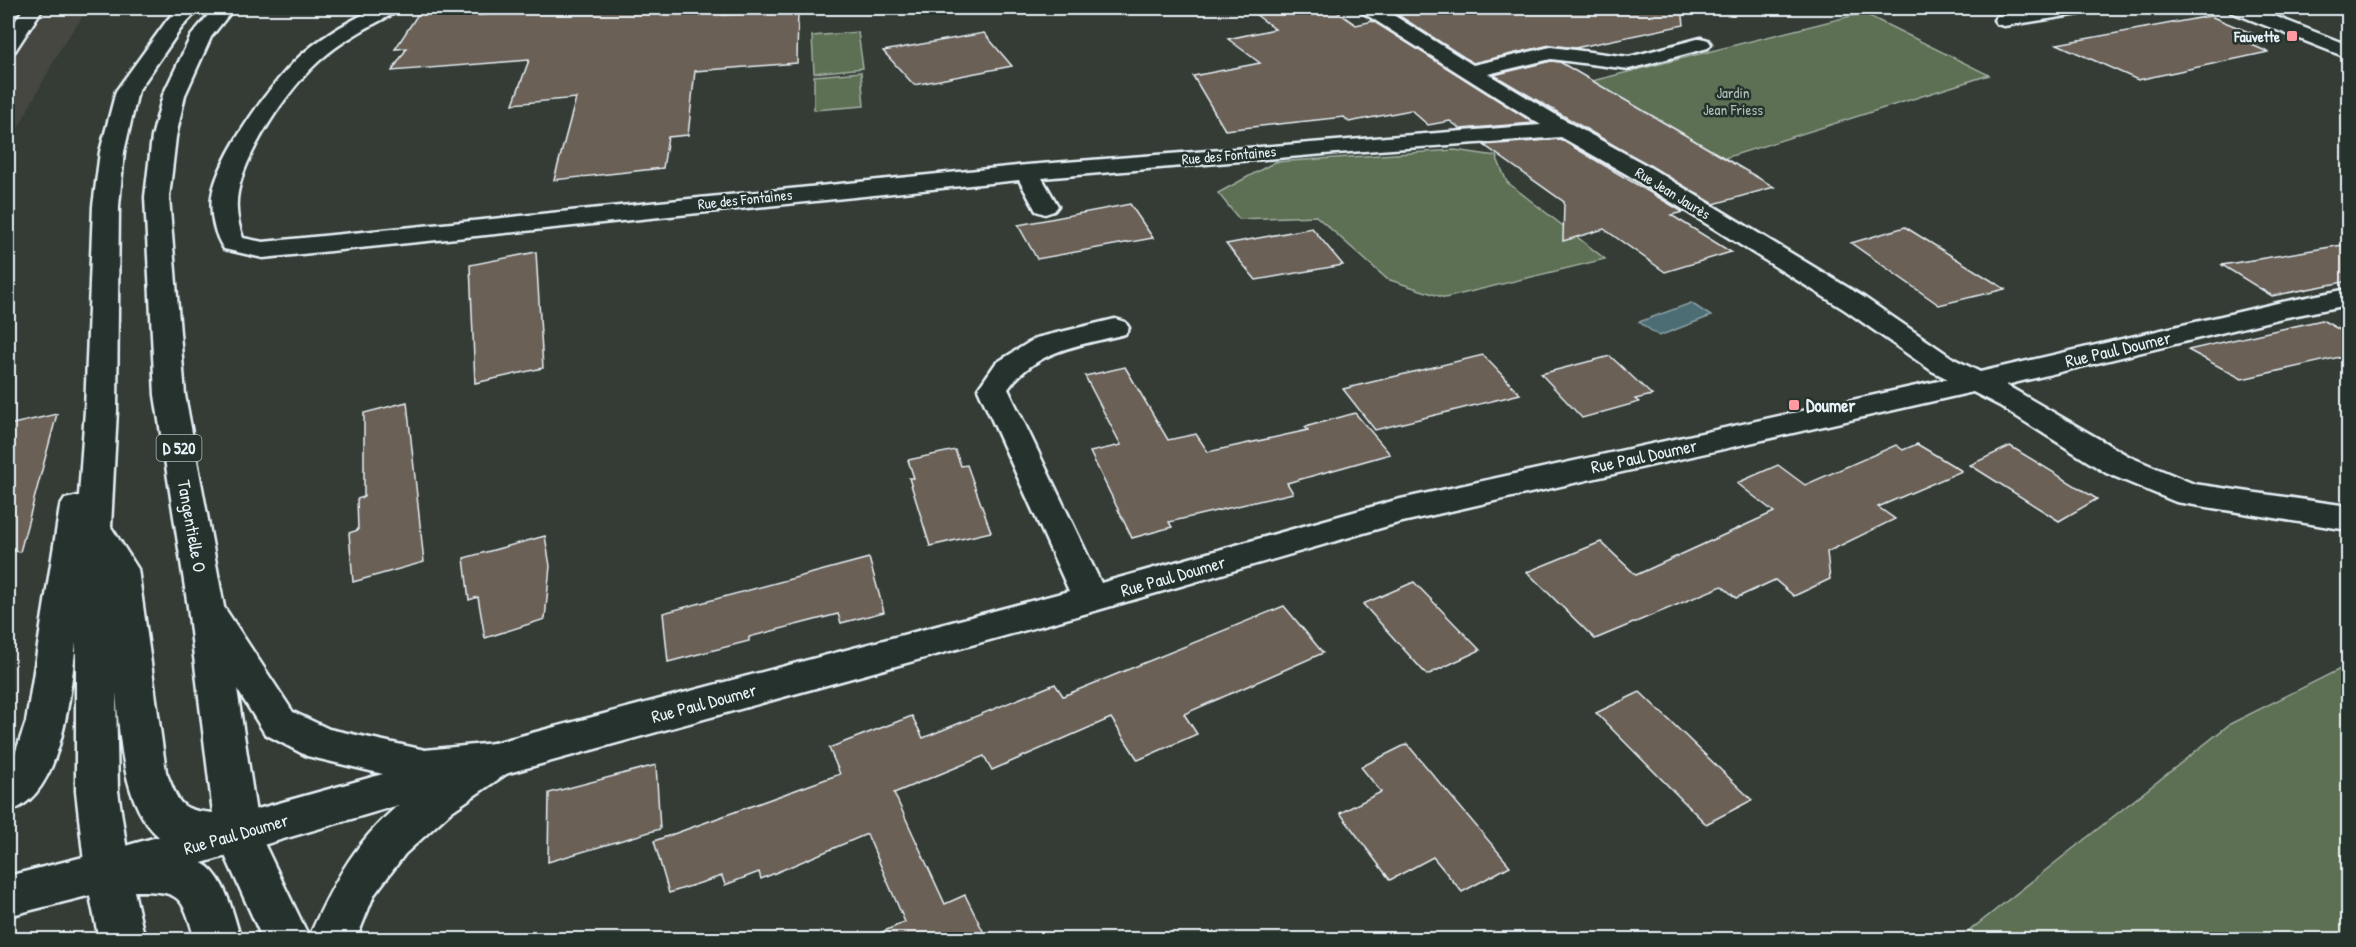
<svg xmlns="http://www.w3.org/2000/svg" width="2356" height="947" font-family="'Patrick Hand',sans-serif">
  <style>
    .built { fill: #44473f }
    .green { fill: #5d7052; stroke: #a2b0a5; stroke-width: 1.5 }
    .water { fill: #4d6d74; stroke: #8ba2a9; stroke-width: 1.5 }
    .building { fill: #6b6057; stroke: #e8f1f8; stroke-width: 1.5 }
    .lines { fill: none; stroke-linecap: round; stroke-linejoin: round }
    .minor-casing { stroke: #e8f1f8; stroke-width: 5 }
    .major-casing { stroke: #e8f1f8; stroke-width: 5 }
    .minor { fill: #26332d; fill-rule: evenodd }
    .major { fill: #26332d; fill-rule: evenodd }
    .poi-dot { fill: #ff9aa2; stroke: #26332d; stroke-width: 2 }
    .labels { text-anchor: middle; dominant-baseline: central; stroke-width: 5; stroke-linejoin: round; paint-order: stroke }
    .far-poi-label { font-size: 15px; font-weight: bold; fill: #e8f1f8; stroke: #26332d; text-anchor: end }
    .far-park-label { font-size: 15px; fill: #b0bdb6; stroke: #26332d }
    .far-street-label { font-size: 15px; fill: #e8f1f8; stroke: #26332d }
    .shield { fill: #26332d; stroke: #aeb8bb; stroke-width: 1.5 }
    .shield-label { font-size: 16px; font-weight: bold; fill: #e8f1f8 }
    .street-label { font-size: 18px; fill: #e8f1f8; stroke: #26332d }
    .poi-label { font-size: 18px; font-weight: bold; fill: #e8f1f8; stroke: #26332d; text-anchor: start }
  </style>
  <rect width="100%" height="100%" fill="#343c35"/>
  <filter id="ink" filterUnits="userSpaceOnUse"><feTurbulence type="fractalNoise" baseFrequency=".0167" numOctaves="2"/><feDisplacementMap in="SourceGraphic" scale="12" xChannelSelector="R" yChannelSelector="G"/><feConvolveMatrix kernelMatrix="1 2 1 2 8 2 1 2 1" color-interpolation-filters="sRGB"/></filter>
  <g filter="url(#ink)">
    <path class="built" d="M 8,8 L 89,8 L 62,46 L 8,147 Z"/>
    <g class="green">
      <path d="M 1863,13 L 1989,75 L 1725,158 L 1592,81 Z"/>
      <path d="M 858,32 L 863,68 L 814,73 L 812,36 Z"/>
      <path d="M 861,72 L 864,106 L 814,110 L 814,76 Z"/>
      <path d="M 1455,150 L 1496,156 L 1507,182 L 1605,259 L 1445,298 L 1387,279 L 1316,216 L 1239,219 L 1218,193 L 1275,162 Z"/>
      <path d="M 2348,665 L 2348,939 L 1959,939 L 2230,724 Z"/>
    </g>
    <path class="water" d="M 1691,303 L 1711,316 L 1659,336 L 1639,322 Z"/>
    <g class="building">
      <path d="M 422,8 L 486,8 L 480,15 L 575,8 L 724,8 L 723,15 L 798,9 L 797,63 L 695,71 L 688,135 L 668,137 L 663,168 L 554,180 L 576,98 L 513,104 L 529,60 L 392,71 L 407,48 L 395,49 Z"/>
      <path d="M 1247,8 L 1332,8 L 1356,25 L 1373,21 L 1534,123 L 1461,129 L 1450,121 L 1428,125 L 1411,110 L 1349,122 L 1344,117 L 1225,130 L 1193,76 L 1260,63 L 1228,39 L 1275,29 Z"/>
      <path d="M 1433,8 L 1682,8 L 1684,25 L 1575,48 L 1550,45 L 1473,63 L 1398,15 Z"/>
      <path d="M 2210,16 L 2273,42 L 2252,45 L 2268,52 L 2138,80 L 2057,44 Z"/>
      <path d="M 984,33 L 1012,66 L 914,85 L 883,51 Z"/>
      <path d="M 1551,61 L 1560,62 L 1774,187 L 1714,204 L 1494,75 Z"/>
      <path d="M 1560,139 L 1683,212 L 1671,215 L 1731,252 L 1665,272 L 1604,229 L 1563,241 L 1564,202 L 1484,145 Z"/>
      <path d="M 1130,204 L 1153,238 L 1037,259 L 1018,225 Z"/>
      <path d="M 1905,227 L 2005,289 L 1939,305 L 1851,243 Z"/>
      <path d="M 1312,228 L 1343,265 L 1256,280 L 1226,244 Z"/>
      <path d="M 2349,244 L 2349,281 L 2272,296 L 2222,265 Z"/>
      <path d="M 536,252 L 543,368 L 475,383 L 470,265 Z"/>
      <path d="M 2322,320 L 2349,335 L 2349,355 L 2242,379 L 2188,350 Z"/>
      <path d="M 1483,355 L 1520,394 L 1375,430 L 1343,389 Z"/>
      <path d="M 1610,356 L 1652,395 L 1635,399 L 1639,402 L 1582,418 L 1541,374 Z"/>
      <path d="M 1125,367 L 1168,440 L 1196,434 L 1208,452 L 1308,430 L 1305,427 L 1355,413 L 1390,454 L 1287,483 L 1293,493 L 1169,522 L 1172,527 L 1132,538 L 1090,452 L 1121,445 L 1085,376 Z"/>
      <path d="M 407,402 L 424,562 L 353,582 L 349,533 L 358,530 L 357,499 L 364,497 L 364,413 Z"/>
      <path d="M 57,414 L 20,552 L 8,550 L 8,425 Z"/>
      <path d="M 1917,444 L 1962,471 L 1878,507 L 1895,519 L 1827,552 L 1830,579 L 1794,596 L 1775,580 L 1736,598 L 1722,586 L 1595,639 L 1527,572 L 1601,542 L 1636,575 L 1774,512 L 1737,483 L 1778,465 L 1805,485 L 1896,445 L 1903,450 Z"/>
      <path d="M 2010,446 L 2097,499 L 2059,521 L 1970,465 Z"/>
      <path d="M 955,450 L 961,466 L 967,465 L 991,532 L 930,546 L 909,478 L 914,478 L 908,460 Z"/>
      <path d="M 545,536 L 550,566 L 545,619 L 485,638 L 478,597 L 469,600 L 464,558 Z"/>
      <path d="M 869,558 L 884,612 L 841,623 L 838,614 L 749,637 L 749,641 L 668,662 L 663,613 Z"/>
      <path d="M 1414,582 L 1480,650 L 1427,675 L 1363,604 Z"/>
      <path d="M 1284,606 L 1323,653 L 1184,714 L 1197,734 L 1138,760 L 1111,718 L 992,770 L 984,756 L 894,793 L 945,904 L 965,895 L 987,939 L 866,939 L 905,922 L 867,834 L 761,879 L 759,872 L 725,885 L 722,876 L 669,893 L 654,841 L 840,774 L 829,748 L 912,716 L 923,738 L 1055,684 L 1063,696 Z"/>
      <path d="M 1640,692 L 1752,800 L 1706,824 L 1596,713 Z"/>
      <path d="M 1407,744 L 1510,866 L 1462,892 L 1433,857 L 1390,880 L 1340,813 L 1381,792 L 1361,767 Z"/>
      <path d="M 656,765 L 660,829 L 548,862 L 549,793 Z"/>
    </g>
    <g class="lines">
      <g class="minor-casing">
        <g id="minor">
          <path d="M 24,8 L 43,8 L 15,51 L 8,53 L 8,32 Z"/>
          <path d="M 376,8 L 400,8 L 397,12 C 370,26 342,40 319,61 C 288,89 246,151 238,192 C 235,207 238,224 243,238 L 263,242 L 1027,165 L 1541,125 L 1362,12 L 1360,8 L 1382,8 L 1473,65 L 1551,47 L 1629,57 L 1701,38 L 1708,40 L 1711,44 L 1708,48 L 1629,69 L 1551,59 L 1488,74 L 1573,125 L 1646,165 L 1865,298 L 1954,359 L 1980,372 L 2282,302 L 2348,289 L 2348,305 L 2282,318 L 2006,385 L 2130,457 L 2194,484 L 2348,506 L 2348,530 L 2176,502 L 2106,473 L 2000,406 L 1973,392 L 1398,523 L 1091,612 L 494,777 L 107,891 L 8,916 L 8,876 L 107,851 L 494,743 L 1069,591 L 978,389 L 996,363 L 1036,338 L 1115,319 L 1125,322 L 1129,328 L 1125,334 C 1082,345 1036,349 1008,389 L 1101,583 L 1396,500 L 1948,379 L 1932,371 L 1845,310 L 1628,175 L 1561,137 L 1336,153 L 1042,178 L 1058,206 L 1054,211 L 1045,214 L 1036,211 L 1019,180 L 263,258 L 224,249 C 214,234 210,214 212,196 C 218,156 275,76 306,51 C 327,33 352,20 376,8 Z"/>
          <path d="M 2046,8 L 2090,8 L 2087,12 L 2080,14 L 2004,26 L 1997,24 L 1994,20 L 1997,16 Z"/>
          <path d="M 2228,8 L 2254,8 L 2348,45 L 2348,58 L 2231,12 Z"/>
        </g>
      </g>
      <g class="major-casing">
        <path id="major" d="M 179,8 L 200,8 L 182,27 L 138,91 L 124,152 L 119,206 L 117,410 L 111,527 L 138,569 L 166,772 C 179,802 177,810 213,813 L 188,607 L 155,395 L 145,197 L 152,137 L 163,95 L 191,36 L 214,8 L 234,8 L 211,37 L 185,95 L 176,137 L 169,197 L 185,395 L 224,607 L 293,712 L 329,729 L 425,750 L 494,743 L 509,748 L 515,760 L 509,772 L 452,811 L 405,854 L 374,895 L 356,940 L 263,940 L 223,851 C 205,849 181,852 165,841 C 123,814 120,738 116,693 L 118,791 L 127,851 C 147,851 192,854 208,867 C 227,883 234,917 241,940 L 195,940 C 183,895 180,891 134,891 L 145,940 L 99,940 L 85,871 L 76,791 L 76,643 C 70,691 64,796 8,812 L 8,764 L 14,757 L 26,722 L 60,507 L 65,499 L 79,496 L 85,410 L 93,206 L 100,152 L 116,91 L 168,19 ZM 237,689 L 265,734 L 307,756 L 425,784 C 363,829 339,869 309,937 L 259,833 Z"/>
      </g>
      <use href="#minor" class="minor"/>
      <use href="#major" class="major"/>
    </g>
  </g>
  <g class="poi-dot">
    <rect x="2286" y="30" width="12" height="12" rx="3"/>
    <rect x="1788" y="399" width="12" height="12" rx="3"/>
  </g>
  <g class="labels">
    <g class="far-poi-label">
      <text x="2280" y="36">Fauvette</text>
    </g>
    <g class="far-park-label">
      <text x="1733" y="92">Jardin<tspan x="1733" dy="17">Jean Friess</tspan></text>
    </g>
    <g class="far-street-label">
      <text transform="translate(1229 155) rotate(-5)">Rue des Fontaines</text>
      <text transform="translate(1673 193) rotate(32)">Rue Jean Jaurès</text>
      <text transform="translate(745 199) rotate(-6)">Rue des Fontaines</text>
    </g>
    <rect class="shield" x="156.5" y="435" width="45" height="26" rx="4.5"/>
    <g class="shield-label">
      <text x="179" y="448">D 520</text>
    </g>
    <g class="street-label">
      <text transform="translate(2118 349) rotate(-13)">Rue Paul Doumer</text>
      <text transform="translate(1644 456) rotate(-12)">Rue Paul Doumer</text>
      <text transform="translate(192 526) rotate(80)">Tangentielle O</text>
      <text transform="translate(1173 576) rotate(-16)">Rue Paul Doumer</text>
      <text transform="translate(704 703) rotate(-15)">Rue Paul Doumer</text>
      <text transform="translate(236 834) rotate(-16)">Rue Paul Doumer</text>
    </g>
    <g class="poi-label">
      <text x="1806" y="405">Doumer</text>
    </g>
  </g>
  <rect width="2356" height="947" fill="none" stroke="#26332d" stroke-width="30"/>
  <rect x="15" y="15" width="2326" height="917" fill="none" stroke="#e8f1f8" stroke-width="2" filter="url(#ink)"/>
</svg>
